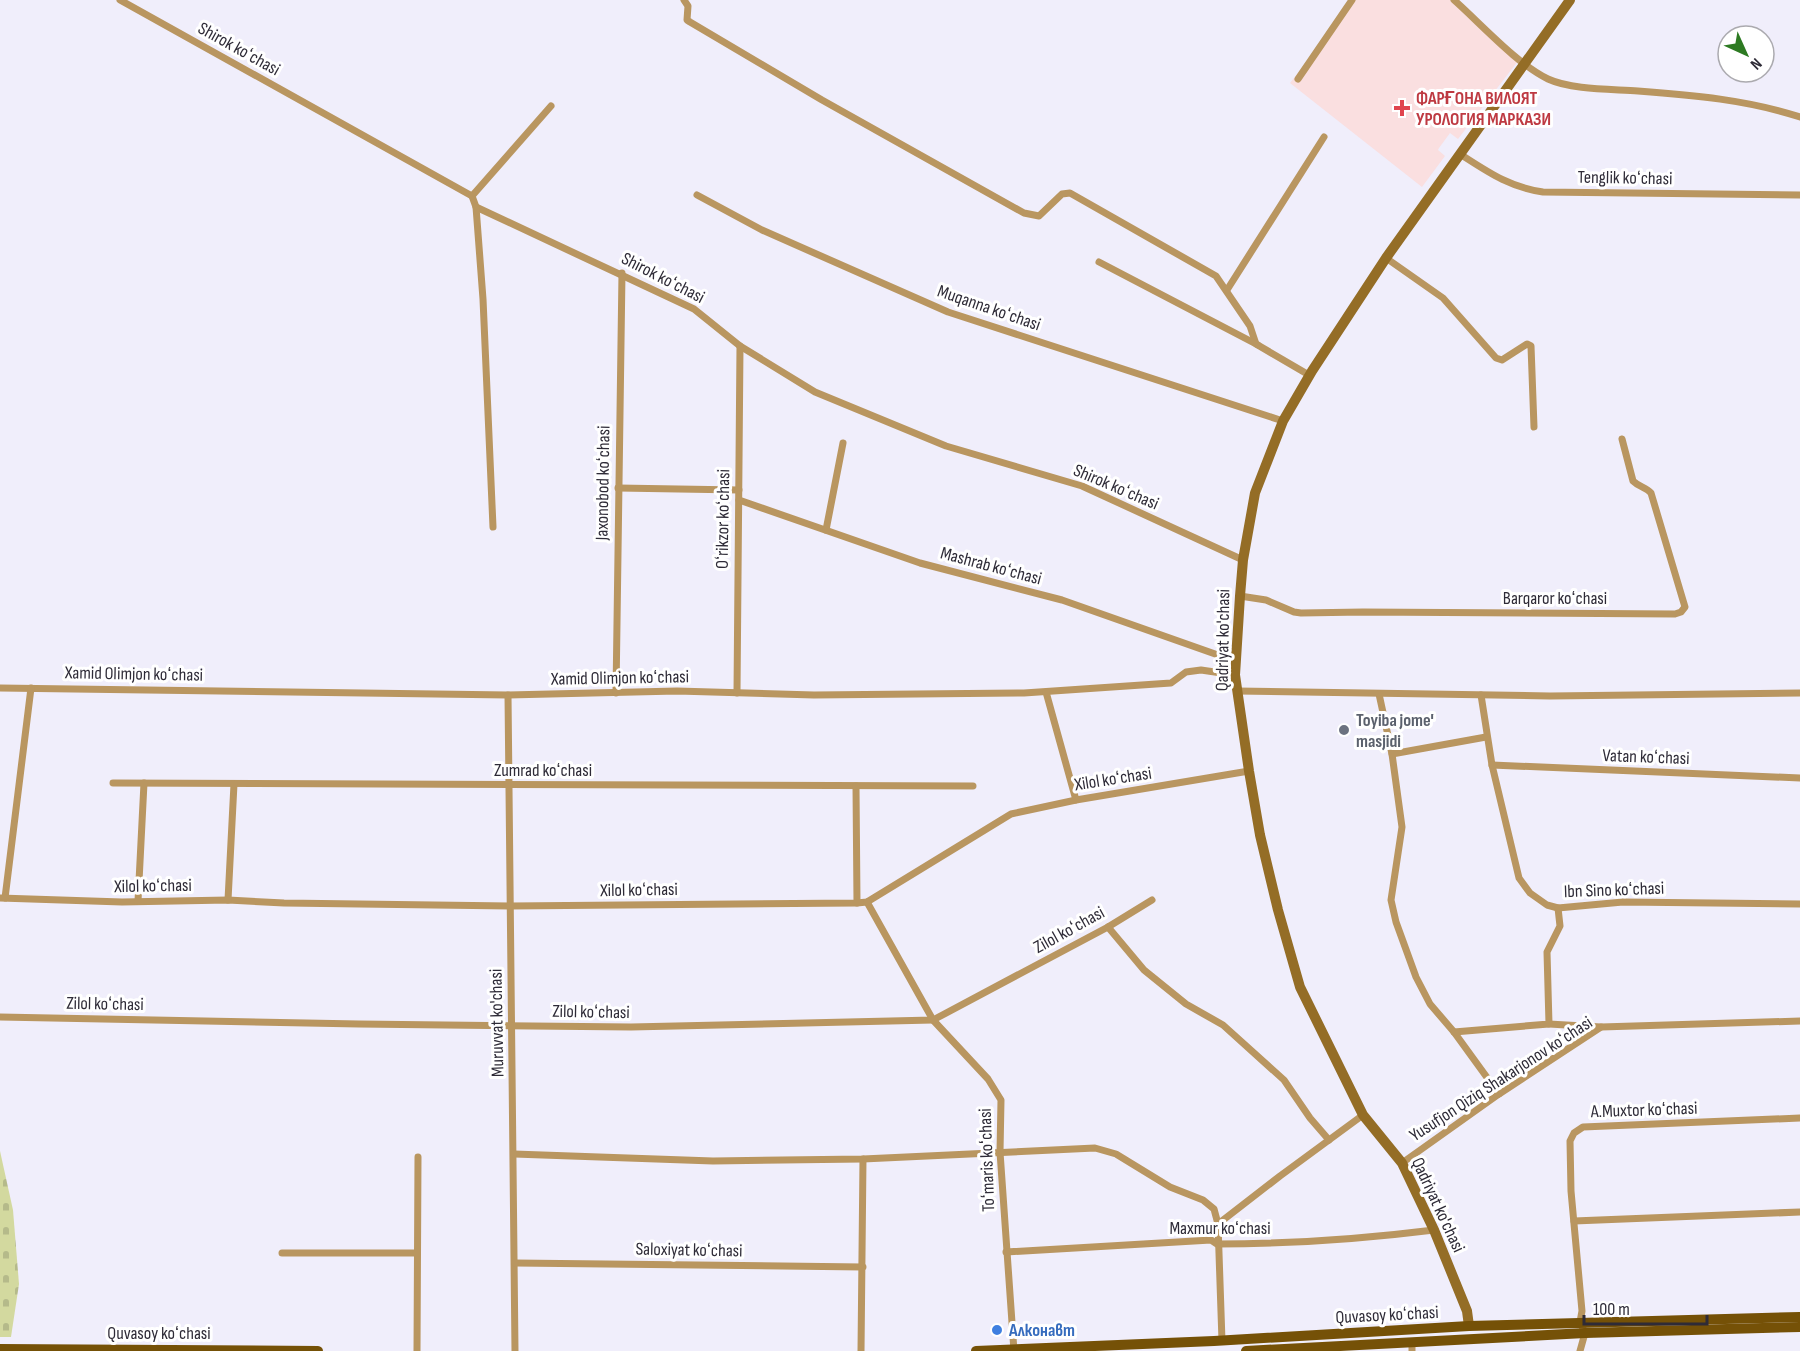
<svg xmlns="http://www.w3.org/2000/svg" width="1800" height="1351" font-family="'Sofia Sans Condensed',sans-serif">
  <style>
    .medical { fill: #fadfe0 }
    .cemetery { fill: url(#cemetery-stones) }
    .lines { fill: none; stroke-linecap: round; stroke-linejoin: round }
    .street { stroke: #b99660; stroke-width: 7 }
    .secondary { stroke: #946d26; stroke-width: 10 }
    .primary { stroke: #755107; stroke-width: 10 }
    .health-dot { fill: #e0444e; stroke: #fff; stroke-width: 2 }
    .worship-dot { fill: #6b7280; stroke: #fff; stroke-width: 2 }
    .shop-dot { fill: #3f7fe0; stroke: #fff; stroke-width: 2 }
    .labels { text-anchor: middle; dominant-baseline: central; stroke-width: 6; stroke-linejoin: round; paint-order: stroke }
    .street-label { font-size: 18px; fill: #2e2b37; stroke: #fff }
    .health-label { font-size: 18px; font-weight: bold; fill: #be3a42; stroke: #fff; text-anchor: start }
    .worship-label { font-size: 18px; font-weight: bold; fill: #5b616d; stroke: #fff; text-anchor: start }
    .shop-label { font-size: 18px; font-weight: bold; fill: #366cbe; stroke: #fff; text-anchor: start }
  </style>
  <defs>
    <pattern id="cemetery-stones" width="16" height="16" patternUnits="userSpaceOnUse" patternTransform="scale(1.5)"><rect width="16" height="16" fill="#d3d99f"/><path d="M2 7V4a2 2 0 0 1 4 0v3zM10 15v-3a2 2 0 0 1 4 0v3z" fill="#b5ba8a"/></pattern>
  </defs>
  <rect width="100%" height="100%" fill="#f0eefb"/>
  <path class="medical" d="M 1355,0 L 1450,0 L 1518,61 L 1458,139 L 1450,133 L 1439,148 L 1438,150 L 1445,156 L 1422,187 L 1290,83 Z"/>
  <path class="cemetery" d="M 0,1151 L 13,1210 L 19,1284 L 11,1337 L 0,1337 Z"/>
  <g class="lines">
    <g class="street">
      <path d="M 120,0 L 472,196 L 476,207 L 694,309 L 740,346 L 815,392 L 946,446 L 1082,486 L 1243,560"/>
      <path d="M 684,0 L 688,6 L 687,20 L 690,22 L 822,100 L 1024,213 L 1039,216 L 1062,194 L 1070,193 L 1216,276 L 1250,326 L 1256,344 L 1309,375"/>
      <path d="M 1454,0 C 1480,23 1518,65 1548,79 C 1572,90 1612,89 1638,91 C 1693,95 1748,100 1800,117"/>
      <path d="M 1298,79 L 1352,0"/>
      <path d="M 1460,154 C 1488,172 1509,187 1543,192 L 1800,195"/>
      <path d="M 697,195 L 762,230 L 948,312 L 1283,421"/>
      <path d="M 472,196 L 551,106"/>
      <path d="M 476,207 L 483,299 L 493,527"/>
      <path d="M 1386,258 L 1443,298 L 1496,358 L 1502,360 L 1527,344 L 1531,346 L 1534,427"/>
      <path d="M 1099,262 L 1258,345"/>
      <path d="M 1227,290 L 1324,137"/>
      <path d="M 618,488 L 739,490"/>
      <path d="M 739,500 L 920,563 L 1062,600 L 1235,661"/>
      <path d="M 826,530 L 843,443"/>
      <path d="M 1240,596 L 1266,600 L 1294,612 L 1301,613 L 1363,612 L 1675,614 L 1681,612 L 1685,607 L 1651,493 C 1646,487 1639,487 1633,481 L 1622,439"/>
      <path d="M 0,688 L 508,695 L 677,691 L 814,695 L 1024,693 L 1171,683 L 1186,672 L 1201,670 L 1235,675"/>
      <path d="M 1237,691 L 1550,696 L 1800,693"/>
      <path d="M 1046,692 L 1076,800"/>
      <path d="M 616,693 L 622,273"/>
      <path d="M 737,693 L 740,346"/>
      <path d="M 1379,694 L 1392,754 L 1402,827 L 1391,900 L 1396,922 L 1416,977 L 1430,1004 L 1454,1032 L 1499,1094"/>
      <path d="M 508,695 L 515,1351"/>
      <path d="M 1481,695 L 1492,765 L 1519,878 L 1530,893 L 1547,905 L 1558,908 L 1623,902 L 1800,904"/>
      <path d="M 1392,754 L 1486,737"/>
      <path d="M 1492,765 L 1800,778"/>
      <path d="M 113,783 L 973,786"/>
      <path d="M 856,786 L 857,903"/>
      <path d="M 0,898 L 122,902 L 228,900 L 284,903 L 510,906 L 857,903 L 867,902 L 1011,814 L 1076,800 L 1249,771"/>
      <path d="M 5,898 L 31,688"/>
      <path d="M 228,900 L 234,784"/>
      <path d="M 138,901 L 144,783"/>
      <path d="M 867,902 L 933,1020 L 988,1079 L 1001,1100 L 1000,1152 L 1014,1351"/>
      <path d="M 1108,927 L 1144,970 L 1186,1004 L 1223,1025 L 1284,1080 L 1310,1118 L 1329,1140"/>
      <path d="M 0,1017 L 359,1024 L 631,1027 L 933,1020 L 1108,927 L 1152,900"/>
      <path d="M 1549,1024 L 1601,1027"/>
      <path d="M 1454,1032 L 1549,1024 L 1547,952 L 1560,926 L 1558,908"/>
      <path d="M 514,1154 L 713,1161 L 863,1159 L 1095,1148 L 1116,1154 L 1170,1187 L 1203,1200 L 1214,1209 L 1218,1224 L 1222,1341"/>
      <path d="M 1402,1163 L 1499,1094 L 1601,1027 L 1800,1021"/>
      <path d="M 1574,1221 L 1800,1212"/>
      <path d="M 1218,1224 L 1280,1176 L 1363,1115"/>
      <path d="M 1006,1252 L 1211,1240 L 1217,1244 C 1290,1244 1362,1239 1434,1230"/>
      <path d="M 282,1253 L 416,1253"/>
      <path d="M 515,1263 L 863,1267"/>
      <path d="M 417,1351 L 418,1157"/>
      <path d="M 861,1351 L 863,1159"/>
      <path d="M 1412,1351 L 1412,1342"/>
      <path d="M 1580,1351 L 1585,1333 L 1580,1322 L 1582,1311 L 1571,1191 L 1570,1141 L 1574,1133 L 1583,1127 L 1800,1118"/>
    </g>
    <path class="secondary" d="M 1469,1326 L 1467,1311 L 1434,1230 L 1402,1163 L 1363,1115 L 1300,987 L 1278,910 L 1260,835 L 1249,771 L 1235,675 L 1240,596 L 1243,560 L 1255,493 L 1283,421 L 1312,371 L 1386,258 L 1570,0"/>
    <g class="primary">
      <path d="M 0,1349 L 318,1351"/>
      <path d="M 976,1351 L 1214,1341 L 1469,1326 L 1800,1317"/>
      <path d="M 1246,1351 L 1585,1333 L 1800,1327"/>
    </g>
  </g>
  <path class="health-dot" d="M1399 99h6v6h6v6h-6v6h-6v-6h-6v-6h6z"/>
  <circle class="worship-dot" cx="1344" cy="730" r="6"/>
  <circle class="shop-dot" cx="997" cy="1330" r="6"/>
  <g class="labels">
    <g class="street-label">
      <text transform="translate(239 49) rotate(29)">Shirok koʻchasi</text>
      <text transform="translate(1625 178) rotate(1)">Tenglik koʻchasi</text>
      <text transform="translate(663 278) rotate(27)">Shirok koʻchasi</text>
      <text transform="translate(989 308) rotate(19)">Muqanna koʻchasi</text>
      <text transform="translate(603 483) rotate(-89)">Jaxonobod koʻchasi</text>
      <text transform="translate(1116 487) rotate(23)">Shirok koʻchasi</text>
      <text transform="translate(723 519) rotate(-89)">Oʻrikzor koʻchasi</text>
      <text transform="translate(991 566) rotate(15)">Mashrab koʻchasi</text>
      <text x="1555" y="598">Barqaror koʻchasi</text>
      <text transform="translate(1223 640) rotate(-89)">Qadriyat ko'chasi</text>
      <text transform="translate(134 674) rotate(1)">Xamid Olimjon koʻchasi</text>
      <text transform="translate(620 678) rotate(-1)">Xamid Olimjon koʻchasi</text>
      <text transform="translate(1646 757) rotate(2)">Vatan koʻchasi</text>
      <text x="543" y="770">Zumrad koʻchasi</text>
      <text transform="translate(1113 779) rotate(-9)">Xilol koʻchasi</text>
      <text transform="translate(153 886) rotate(-1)">Xilol koʻchasi</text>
      <text transform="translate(639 890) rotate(-1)">Xilol koʻchasi</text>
      <text transform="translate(1614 890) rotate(-2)">Ibn Sino koʻchasi</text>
      <text transform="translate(1069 930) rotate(-29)">Zilol koʻchasi</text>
      <text transform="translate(105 1004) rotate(1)">Zilol koʻchasi</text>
      <text transform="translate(591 1012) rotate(1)">Zilol koʻchasi</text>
      <text transform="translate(497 1023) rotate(-91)">Muruvvat ko'chasi</text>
      <text transform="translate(1501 1079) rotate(-33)">Yusufjon Qiziq Shakarjonov koʻchasi</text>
      <text transform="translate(1644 1110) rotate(-2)">A.Muxtor koʻchasi</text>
      <text transform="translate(987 1160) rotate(-92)">Toʻmaris koʻchasi</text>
      <text transform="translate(1438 1205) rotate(65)">Qadriyat ko'chasi</text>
      <text x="1220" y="1228">Maxmur koʻchasi</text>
      <text transform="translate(689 1250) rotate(1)">Saloxiyat koʻchasi</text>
      <text transform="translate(1387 1315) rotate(-3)">Quvasoy koʻchasi</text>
      <text x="159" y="1333">Quvasoy koʻchasi</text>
    </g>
    <g class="health-label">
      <text x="1416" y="98">ФАРҒОНА ВИЛОЯТ<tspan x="1416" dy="21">УРОЛОГИЯ МАРКАЗИ</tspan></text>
    </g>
    <g class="worship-label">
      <text x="1356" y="720">Toyiba jome'<tspan x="1356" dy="21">masjidi</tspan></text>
    </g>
    <g class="shop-label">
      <text x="1009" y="1330">Алконавт</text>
    </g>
  </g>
  <g transform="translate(1746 54) rotate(135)"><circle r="28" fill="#ffffff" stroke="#abaaaf" stroke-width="1.5"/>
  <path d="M0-4.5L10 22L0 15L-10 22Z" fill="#2d7a22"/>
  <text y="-9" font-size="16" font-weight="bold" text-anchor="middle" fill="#2e2b37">N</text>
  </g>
  <path d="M1584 1315v9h123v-9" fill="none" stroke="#2e2b37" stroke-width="3"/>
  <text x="1593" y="1315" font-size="18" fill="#2e2b37" stroke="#ffffff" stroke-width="4.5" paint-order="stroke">100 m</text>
</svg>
